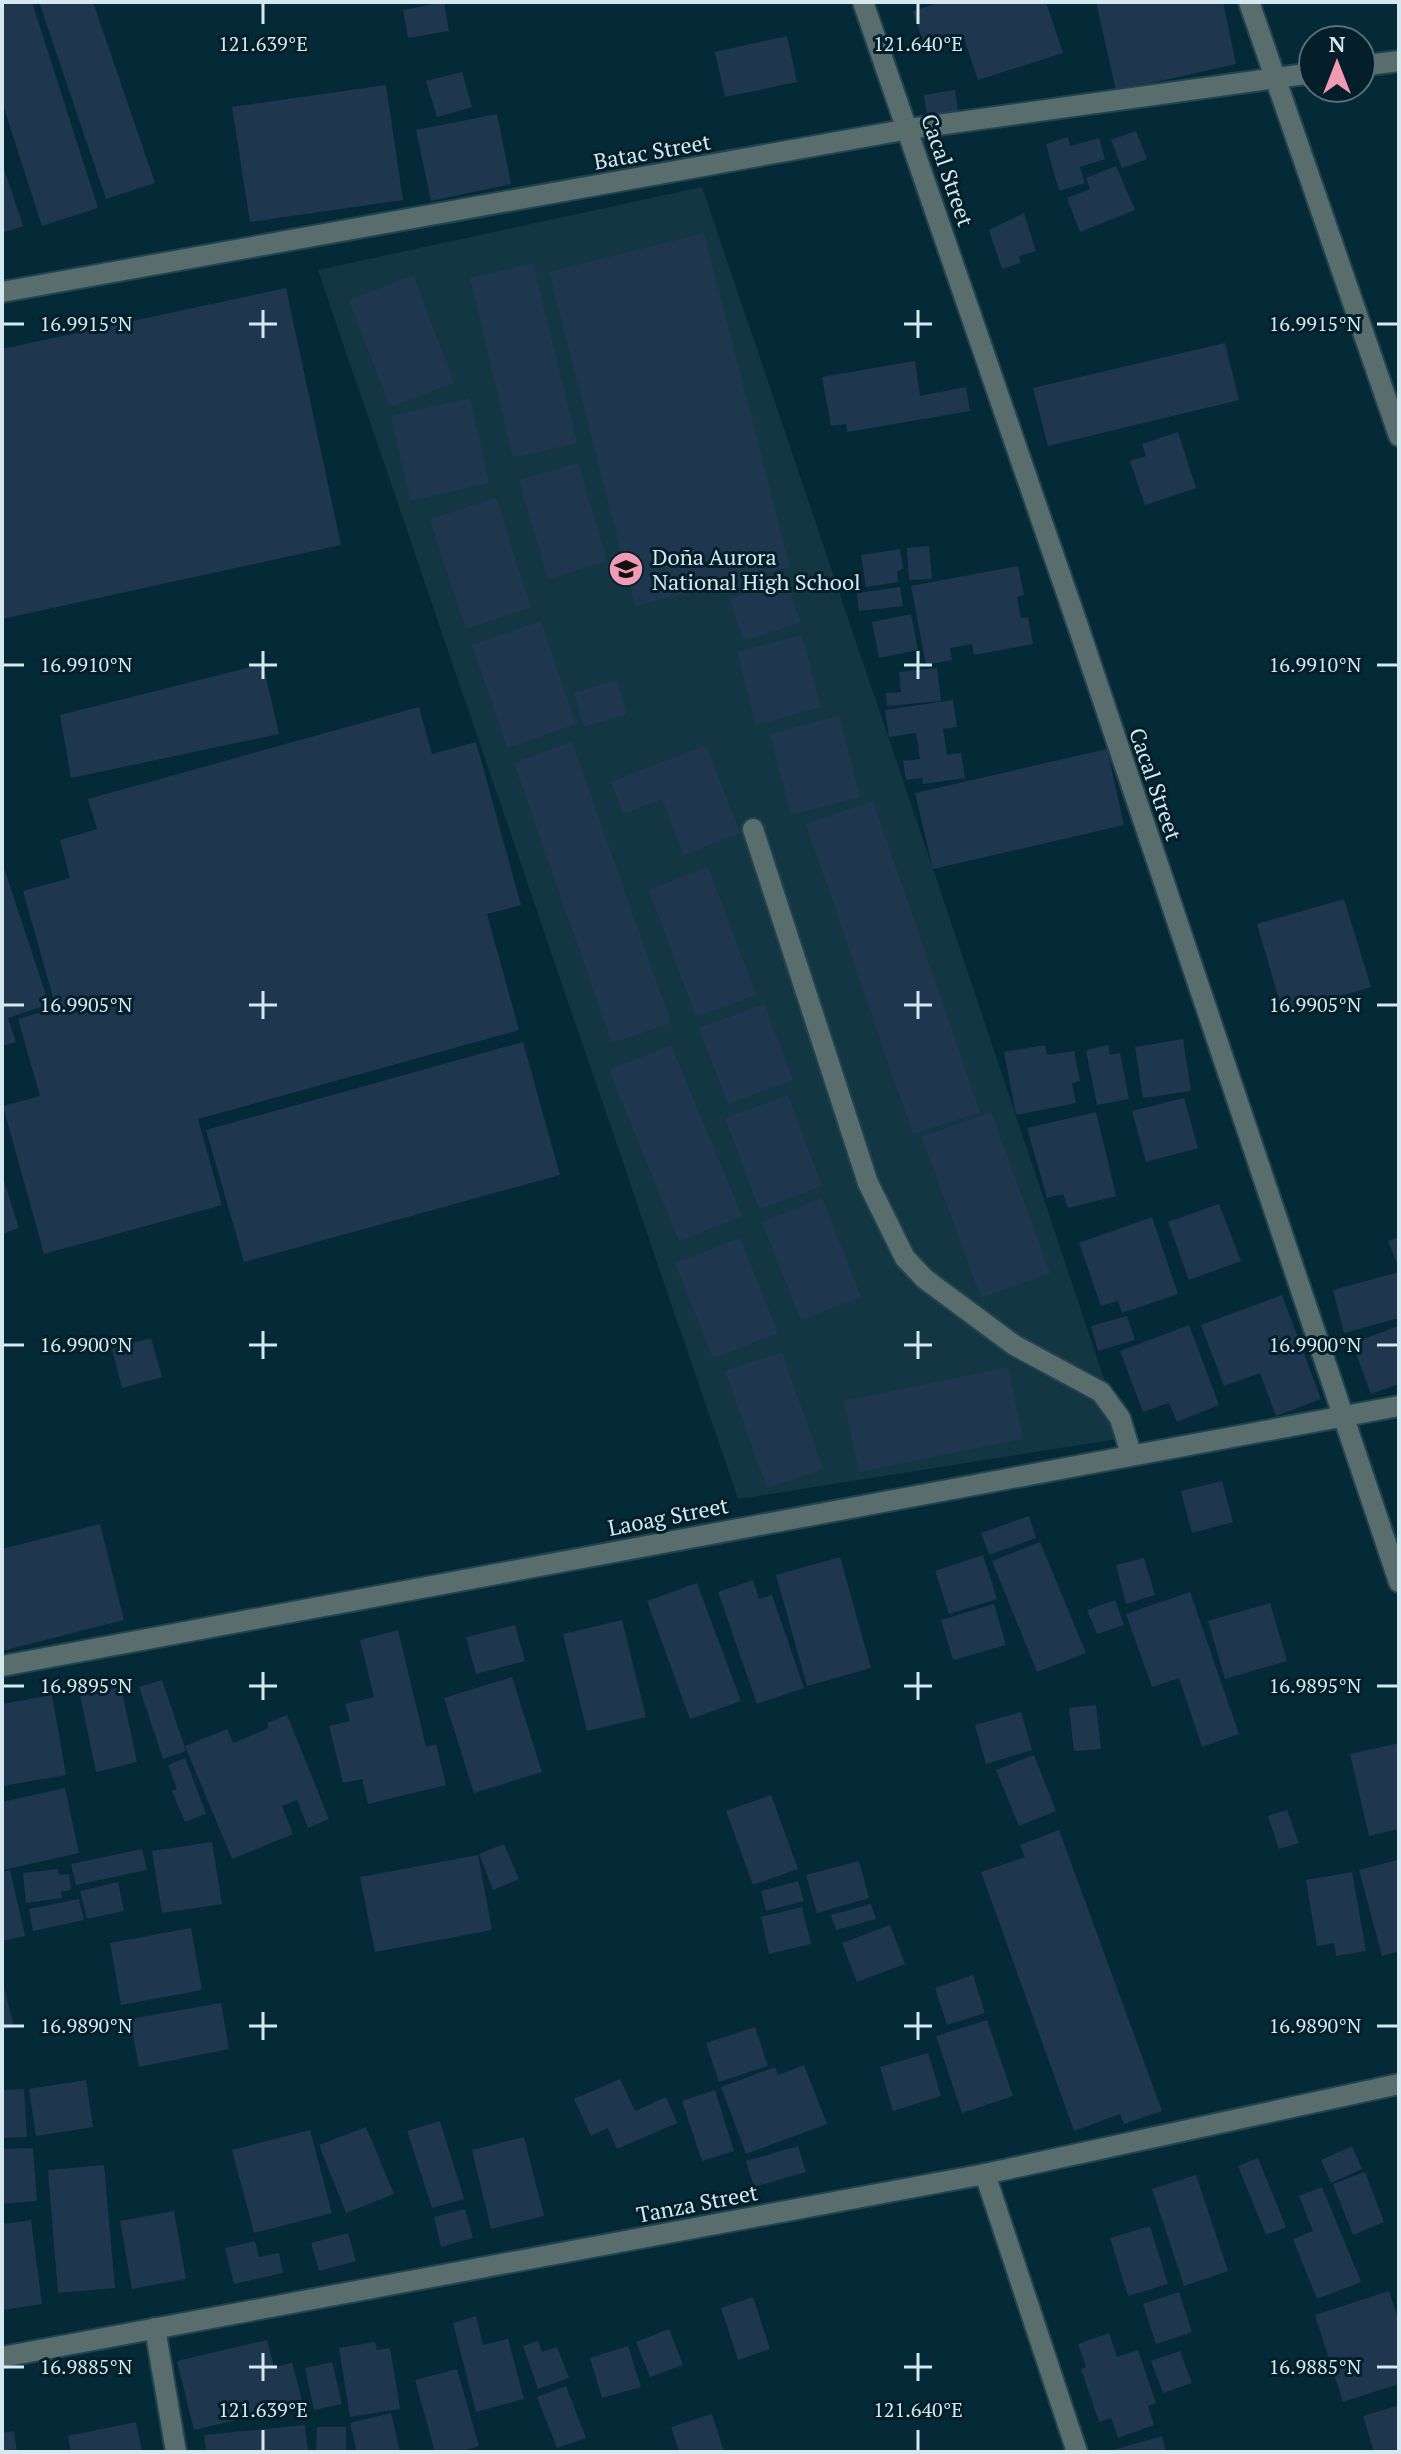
<svg xmlns="http://www.w3.org/2000/svg" width="1401" height="2454" font-family="'PT Serif',serif">
  <style>
    .built { fill: #133742 }
    .building { fill: #1f364f }
    .lines { fill: none; stroke-linecap: round; stroke-linejoin: round }
    .minor-casing { stroke: #204550; stroke-width: 24 }
    .minor { stroke: #596d6d; stroke-width: 20 }
    .ticks { fill: none; stroke: #d4e8f0; stroke-width: 3 }
    .labels { text-anchor: middle; dominant-baseline: central; stroke-width: 6; stroke-linejoin: round; paint-order: stroke }
    .street-label { font-size: 22px; fill: #d4e8f0; stroke: #041f29 }
    .poi-label { font-size: 22px; fill: #d4e8f0; stroke: #041f29; text-anchor: start }
    .ticks-label { font-size: 20px; text-anchor: middle; fill: #d4e8f0; stroke: #041f29; stroke-width: 6; stroke-linejoin: round; paint-order: stroke }
  </style>
  <rect width="100%" height="100%" fill="#032a36"/>
  <path class="built" d="M 702,187 L 933,869 L 1124,1438 L 738,1499 L 318,270 Z"/>
  <g class="building">
    <path d="M 2,2 L 32,2 L 98,208 L 42,226 L 2,102 Z"/>
    <path d="M 39,2 L 93,2 L 155,183 L 106,199 Z"/>
    <path d="M 444,2 L 449,31 L 408,38 L 403,10 Z"/>
    <path d="M 941,2 L 1046,2 L 1063,53 L 978,80 L 963,35 L 924,47 L 913,11 Z"/>
    <path d="M 1096,2 L 1223,2 L 1236,64 L 1116,91 Z"/>
    <path d="M 787,36 L 797,82 L 725,97 L 715,52 Z"/>
    <path d="M 462,72 L 472,107 L 437,117 L 426,81 Z"/>
    <path d="M 386,85 L 403,200 L 250,222 L 232,107 Z"/>
    <path d="M 955,90 L 959,119 L 928,123 L 924,95 Z"/>
    <path d="M 497,114 L 511,184 L 431,201 L 416,130 Z"/>
    <path d="M 1136,131 L 1147,159 L 1122,168 L 1111,140 Z"/>
    <path d="M 1068,137 L 1070,146 L 1099,138 L 1105,159 L 1080,167 L 1085,183 L 1059,191 L 1046,144 Z"/>
    <path d="M 2,163 L 23,226 L 2,233 Z"/>
    <path d="M 1116,166 L 1135,210 L 1080,232 L 1067,198 L 1090,189 L 1086,178 Z"/>
    <path d="M 1024,213 L 1036,251 L 1019,256 L 1021,263 L 1002,269 L 989,230 Z"/>
    <path d="M 704,233 L 790,567 L 635,606 L 549,272 Z"/>
    <path d="M 533,263 L 577,443 L 513,458 L 470,278 Z"/>
    <path d="M 413,275 L 454,383 L 390,407 L 349,300 Z"/>
    <path d="M 286,288 L 341,545 L 2,619 L 2,349 Z"/>
    <path d="M 1225,343 L 1239,400 L 1048,446 L 1033,388 Z"/>
    <path d="M 915,361 L 920,396 L 966,387 L 970,411 L 847,432 L 846,424 L 831,426 L 822,377 Z"/>
    <path d="M 470,398 L 489,483 L 410,501 L 391,416 Z"/>
    <path d="M 1178,432 L 1196,488 L 1145,505 L 1130,461 L 1146,456 L 1142,444 Z"/>
    <path d="M 578,463 L 607,561 L 548,579 L 519,480 Z"/>
    <path d="M 496,498 L 531,607 L 466,629 L 430,519 Z"/>
    <path d="M 929,546 L 932,579 L 909,580 L 907,548 Z"/>
    <path d="M 900,549 L 903,569 L 897,571 L 898,582 L 866,587 L 861,555 Z"/>
    <path d="M 1018,566 L 1024,595 L 1017,597 L 1021,618 L 1028,617 L 1033,644 L 974,655 L 972,644 L 950,648 L 952,660 L 926,665 L 911,586 Z"/>
    <path d="M 785,579 L 801,622 L 744,641 L 729,599 Z"/>
    <path d="M 900,587 L 903,606 L 859,611 L 857,593 Z"/>
    <path d="M 911,614 L 918,650 L 879,658 L 872,622 Z"/>
    <path d="M 541,621 L 576,724 L 507,748 L 472,645 Z"/>
    <path d="M 802,635 L 821,707 L 756,725 L 737,652 Z"/>
    <path d="M 263,664 L 279,734 L 71,778 L 60,715 Z"/>
    <path d="M 937,668 L 941,701 L 887,706 L 886,693 L 901,692 L 899,672 Z"/>
    <path d="M 617,680 L 627,714 L 584,727 L 574,693 Z"/>
    <path d="M 953,700 L 957,727 L 943,729 L 947,755 L 961,753 L 965,778 L 923,784 L 922,778 L 906,780 L 903,761 L 920,759 L 916,733 L 889,737 L 885,710 Z"/>
    <path d="M 419,707 L 432,754 L 476,742 L 521,905 L 487,914 L 519,1030 L 198,1119 L 222,1205 L 44,1254 L 3,1106 L 40,1096 L 18,1019 L 56,1008 L 23,891 L 70,878 L 60,840 L 97,829 L 88,799 Z"/>
    <path d="M 839,716 L 860,797 L 791,815 L 770,734 Z"/>
    <path d="M 572,742 L 671,1023 L 612,1043 L 514,763 Z"/>
    <path d="M 706,745 L 740,833 L 684,855 L 662,799 L 623,814 L 611,782 Z"/>
    <path d="M 1107,749 L 1124,825 L 933,869 L 915,793 Z"/>
    <path d="M 873,801 L 980,1112 L 913,1134 L 806,824 Z"/>
    <path d="M 3,865 L 49,1004 L 8,1018 L 16,1042 L 2,1046 Z"/>
    <path d="M 708,867 L 756,995 L 696,1017 L 649,890 Z"/>
    <path d="M 1344,899 L 1371,987 L 1283,1013 L 1257,924 Z"/>
    <path d="M 764,1004 L 793,1080 L 728,1104 L 699,1028 Z"/>
    <path d="M 1183,1039 L 1191,1091 L 1143,1098 L 1135,1047 Z"/>
    <path d="M 523,1042 L 560,1175 L 244,1262 L 206,1130 Z"/>
    <path d="M 671,1045 L 742,1216 L 679,1241 L 609,1070 Z"/>
    <path d="M 1045,1045 L 1047,1055 L 1074,1051 L 1080,1081 L 1072,1083 L 1076,1103 L 1016,1115 L 1004,1052 Z"/>
    <path d="M 1108,1045 L 1110,1055 L 1120,1053 L 1129,1099 L 1097,1105 L 1086,1050 Z"/>
    <path d="M 788,1095 L 822,1186 L 759,1209 L 725,1118 Z"/>
    <path d="M 1184,1098 L 1198,1148 L 1146,1162 L 1132,1111 Z"/>
    <path d="M 991,1112 L 1050,1273 L 981,1298 L 922,1137 Z"/>
    <path d="M 1096,1112 L 1116,1196 L 1068,1208 L 1063,1194 L 1047,1198 L 1027,1128 Z"/>
    <path d="M 2,1175 L 19,1228 L 2,1234 Z"/>
    <path d="M 822,1198 L 861,1297 L 801,1320 L 762,1222 Z"/>
    <path d="M 1219,1204 L 1241,1261 L 1189,1280 L 1168,1222 Z"/>
    <path d="M 1152,1217 L 1178,1294 L 1122,1313 L 1118,1301 L 1101,1306 L 1079,1243 Z"/>
    <path d="M 1399,1237 L 1399,1268 L 1388,1241 Z"/>
    <path d="M 740,1238 L 778,1333 L 713,1358 L 675,1263 Z"/>
    <path d="M 1399,1272 L 1399,1318 L 1344,1333 L 1333,1290 Z"/>
    <path d="M 1282,1295 L 1321,1399 L 1276,1416 L 1260,1373 L 1224,1386 L 1201,1325 Z"/>
    <path d="M 1127,1316 L 1135,1340 L 1098,1351 L 1091,1326 Z"/>
    <path d="M 1189,1325 L 1219,1405 L 1177,1422 L 1169,1403 L 1143,1412 L 1120,1351 Z"/>
    <path d="M 1399,1326 L 1399,1384 L 1371,1394 L 1352,1343 Z"/>
    <path d="M 151,1338 L 162,1377 L 122,1388 L 112,1349 Z"/>
    <path d="M 782,1352 L 823,1469 L 767,1488 L 725,1371 Z"/>
    <path d="M 1008,1367 L 1023,1439 L 859,1472 L 844,1401 Z"/>
    <path d="M 1222,1481 L 1233,1522 L 1192,1533 L 1181,1491 Z"/>
    <path d="M 1029,1516 L 1036,1538 L 989,1555 L 981,1533 Z"/>
    <path d="M 100,1524 L 124,1620 L 2,1651 L 2,1549 Z"/>
    <path d="M 1040,1542 L 1086,1653 L 1037,1672 L 992,1561 Z"/>
    <path d="M 983,1555 L 997,1599 L 949,1614 L 935,1571 Z"/>
    <path d="M 840,1557 L 871,1668 L 807,1686 L 776,1575 Z"/>
    <path d="M 1144,1558 L 1155,1595 L 1126,1604 L 1116,1565 Z"/>
    <path d="M 753,1580 L 759,1599 L 772,1595 L 804,1688 L 757,1704 L 718,1592 Z"/>
    <path d="M 697,1583 L 741,1701 L 690,1719 L 647,1601 Z"/>
    <path d="M 1190,1592 L 1239,1734 L 1202,1747 L 1179,1678 L 1152,1687 L 1126,1614 Z"/>
    <path d="M 1115,1600 L 1124,1625 L 1097,1634 L 1087,1610 Z"/>
    <path d="M 1270,1603 L 1287,1661 L 1225,1679 L 1208,1621 Z"/>
    <path d="M 994,1604 L 1006,1645 L 953,1660 L 941,1620 Z"/>
    <path d="M 622,1620 L 646,1717 L 587,1731 L 563,1634 Z"/>
    <path d="M 515,1625 L 525,1661 L 476,1674 L 466,1637 Z"/>
    <path d="M 398,1630 L 426,1747 L 436,1744 L 446,1785 L 368,1804 L 362,1779 L 343,1783 L 329,1726 L 350,1721 L 345,1704 L 374,1697 L 360,1640 Z"/>
    <path d="M 512,1677 L 542,1772 L 474,1793 L 444,1698 Z"/>
    <path d="M 162,1680 L 186,1751 L 163,1759 L 139,1687 Z"/>
    <path d="M 121,1687 L 137,1762 L 96,1772 L 80,1695 Z"/>
    <path d="M 52,1695 L 66,1775 L 2,1786 L 2,1704 Z"/>
    <path d="M 1096,1705 L 1101,1749 L 1074,1751 L 1069,1708 Z"/>
    <path d="M 1021,1712 L 1032,1750 L 986,1764 L 975,1725 Z"/>
    <path d="M 287,1715 L 329,1819 L 308,1828 L 297,1800 L 282,1806 L 293,1834 L 232,1859 L 185,1746 L 227,1729 L 233,1743 L 269,1728 L 267,1723 Z"/>
    <path d="M 1399,1743 L 1399,1829 L 1369,1836 L 1350,1754 Z"/>
    <path d="M 1034,1755 L 1056,1811 L 1019,1826 L 996,1770 Z"/>
    <path d="M 185,1758 L 206,1814 L 185,1822 L 172,1791 L 177,1789 L 168,1765 Z"/>
    <path d="M 65,1788 L 79,1853 L 3,1870 L 2,1802 Z"/>
    <path d="M 771,1795 L 798,1869 L 753,1885 L 726,1811 Z"/>
    <path d="M 1287,1810 L 1299,1843 L 1279,1849 L 1268,1816 Z"/>
    <path d="M 1059,1830 L 1162,2111 L 1124,2124 L 1120,2114 L 1074,2131 L 981,1872 L 1025,1857 L 1020,1845 Z"/>
    <path d="M 212,1842 L 222,1904 L 162,1913 L 152,1851 Z"/>
    <path d="M 504,1844 L 519,1879 L 493,1890 L 479,1854 Z"/>
    <path d="M 142,1849 L 147,1870 L 76,1885 L 71,1864 Z"/>
    <path d="M 478,1855 L 492,1930 L 375,1952 L 360,1877 Z"/>
    <path d="M 1397,1860 L 1399,1951 L 1382,1956 L 1359,1870 Z"/>
    <path d="M 859,1861 L 869,1898 L 817,1913 L 806,1875 Z"/>
    <path d="M 58,1869 L 59,1875 L 69,1874 L 71,1890 L 61,1892 L 62,1898 L 26,1903 L 23,1873 Z"/>
    <path d="M 10,1870 L 25,1936 L 2,1941 L 2,1872 Z"/>
    <path d="M 1352,1872 L 1366,1951 L 1336,1956 L 1334,1943 L 1317,1946 L 1306,1880 Z"/>
    <path d="M 798,1881 L 804,1901 L 766,1911 L 761,1891 Z"/>
    <path d="M 118,1882 L 124,1911 L 87,1919 L 80,1891 Z"/>
    <path d="M 79,1899 L 84,1920 L 33,1931 L 29,1909 Z"/>
    <path d="M 871,1904 L 876,1919 L 836,1930 L 831,1915 Z"/>
    <path d="M 802,1907 L 811,1944 L 769,1954 L 761,1917 Z"/>
    <path d="M 890,1925 L 905,1964 L 857,1982 L 842,1943 Z"/>
    <path d="M 191,1928 L 202,1990 L 121,2005 L 110,1943 Z"/>
    <path d="M 973,1975 L 985,2013 L 947,2025 L 935,1988 Z"/>
    <path d="M 2,1979 L 14,2027 L 2,2030 Z"/>
    <path d="M 221,2003 L 229,2049 L 139,2067 L 130,2019 Z"/>
    <path d="M 987,2020 L 1013,2096 L 962,2113 L 936,2036 Z"/>
    <path d="M 755,2027 L 768,2066 L 719,2082 L 706,2043 Z"/>
    <path d="M 928,2053 L 941,2096 L 893,2111 L 880,2067 Z"/>
    <path d="M 804,2065 L 827,2124 L 746,2154 L 721,2087 L 775,2067 L 778,2075 Z"/>
    <path d="M 620,2079 L 635,2111 L 666,2097 L 677,2123 L 617,2149 L 608,2128 L 591,2136 L 574,2099 Z"/>
    <path d="M 86,2080 L 93,2127 L 36,2136 L 29,2089 Z"/>
    <path d="M 24,2089 L 27,2137 L 2,2138 L 2,2090 Z"/>
    <path d="M 715,2090 L 734,2151 L 702,2161 L 682,2101 Z"/>
    <path d="M 440,2121 L 464,2199 L 432,2208 L 407,2131 Z"/>
    <path d="M 366,2127 L 394,2194 L 346,2213 L 319,2145 Z"/>
    <path d="M 310,2130 L 332,2213 L 254,2233 L 232,2150 Z"/>
    <path d="M 524,2137 L 544,2216 L 491,2229 L 472,2150 Z"/>
    <path d="M 798,2146 L 806,2172 L 754,2187 L 746,2161 Z"/>
    <path d="M 1352,2146 L 1362,2169 L 1331,2183 L 1321,2160 Z"/>
    <path d="M 33,2148 L 37,2201 L 2,2204 L 2,2149 Z"/>
    <path d="M 1258,2158 L 1286,2227 L 1266,2235 L 1238,2166 Z"/>
    <path d="M 104,2165 L 115,2288 L 58,2293 L 48,2170 Z"/>
    <path d="M 1365,2172 L 1384,2222 L 1353,2235 L 1333,2184 Z"/>
    <path d="M 1196,2175 L 1228,2271 L 1184,2286 L 1152,2189 Z"/>
    <path d="M 1322,2187 L 1361,2282 L 1317,2299 L 1293,2239 L 1313,2231 L 1299,2196 Z"/>
    <path d="M 465,2209 L 473,2238 L 441,2247 L 434,2217 Z"/>
    <path d="M 174,2211 L 186,2279 L 132,2289 L 120,2221 Z"/>
    <path d="M 31,2220 L 42,2304 L 3,2310 L 2,2224 Z"/>
    <path d="M 1150,2226 L 1168,2284 L 1128,2296 L 1110,2238 Z"/>
    <path d="M 348,2233 L 356,2261 L 319,2271 L 311,2243 Z"/>
    <path d="M 255,2241 L 259,2257 L 279,2253 L 283,2273 L 234,2284 L 225,2248 Z"/>
    <path d="M 1389,2291 L 1399,2322 L 1399,2384 L 1343,2402 L 1315,2315 Z"/>
    <path d="M 1179,2292 L 1192,2332 L 1156,2344 L 1143,2304 Z"/>
    <path d="M 753,2297 L 770,2349 L 738,2360 L 721,2308 Z"/>
    <path d="M 476,2316 L 483,2345 L 508,2339 L 524,2399 L 476,2412 L 453,2323 Z"/>
    <path d="M 669,2329 L 683,2365 L 650,2377 L 636,2342 Z"/>
    <path d="M 1109,2333 L 1117,2357 L 1138,2350 L 1156,2403 L 1148,2406 L 1154,2425 L 1118,2438 L 1111,2418 L 1099,2422 L 1081,2369 L 1086,2367 L 1078,2344 Z"/>
    <path d="M 267,2340 L 274,2367 L 292,2363 L 303,2404 L 194,2430 L 177,2361 Z"/>
    <path d="M 538,2341 L 542,2352 L 557,2347 L 569,2378 L 538,2389 L 523,2346 Z"/>
    <path d="M 375,2342 L 377,2350 L 390,2348 L 400,2409 L 350,2417 L 339,2348 Z"/>
    <path d="M 628,2346 L 641,2387 L 602,2398 L 590,2358 Z"/>
    <path d="M 1180,2351 L 1192,2383 L 1163,2393 L 1151,2361 Z"/>
    <path d="M 332,2362 L 342,2404 L 314,2410 L 305,2368 Z"/>
    <path d="M 457,2369 L 479,2446 L 459,2452 L 435,2452 L 415,2380 Z"/>
    <path d="M 566,2386 L 586,2438 L 557,2448 L 537,2397 Z"/>
    <path d="M 1399,2405 L 1399,2452 L 1374,2452 L 1363,2416 Z"/>
    <path d="M 391,2413 L 400,2452 L 357,2452 L 350,2423 Z"/>
    <path d="M 712,2414 L 724,2452 L 679,2452 L 671,2427 Z"/>
    <path d="M 136,2422 L 142,2452 L 71,2452 L 68,2436 Z"/>
    <path d="M 305,2425 L 308,2452 L 206,2452 L 204,2435 Z"/>
    <path d="M 317,2427 L 346,2427 L 346,2452 L 316,2452 Z"/>
    <path d="M 14,2431 L 17,2452 L 2,2452 L 2,2433 Z"/>
    <path d="M 1162,2436 L 1166,2452 L 1111,2452 L 1110,2451 Z"/>
  </g>
  <g class="lines">
    <g class="minor-casing">
      <g id="minor">
        <path d="M 863,2 L 1079,629 L 1399,1582"/>
        <path d="M 1249,2 L 1399,436"/>
        <path d="M 1361,66 L 1399,61"/>
        <path d="M 2,292 L 909,129 L 1313,73"/>
        <path d="M 753,829 L 868,1183 L 905,1258 L 925,1279 L 1014,1345 L 1101,1392 L 1120,1418 L 1131,1454"/>
        <path d="M 2,1666 L 1399,1406"/>
        <path d="M 985,2174 L 1077,2452"/>
        <path d="M 155,2328 L 176,2452"/>
        <path d="M 2,2357 L 985,2174 L 1399,2084"/>
      </g>
    </g>
    <use href="#minor" class="minor"/>
  </g>
  <path class="ticks" d="M 263,4 L 263,24M 918,4 L 918,24M 263,310 L 263,338M 918,310 L 918,338M 4,324 L 24,324M 249,324 L 277,324M 904,324 L 932,324M 1377,324 L 1397,324M 263,651 L 263,679M 918,651 L 918,679M 4,665 L 24,665M 249,665 L 277,665M 904,665 L 932,665M 1377,665 L 1397,665M 263,991 L 263,1019M 918,991 L 918,1019M 4,1005 L 24,1005M 249,1005 L 277,1005M 904,1005 L 932,1005M 1377,1005 L 1397,1005M 263,1331 L 263,1359M 918,1331 L 918,1359M 4,1345 L 24,1345M 249,1345 L 277,1345M 904,1345 L 932,1345M 1377,1345 L 1397,1345M 263,1672 L 263,1700M 918,1672 L 918,1700M 4,1686 L 24,1686M 249,1686 L 277,1686M 904,1686 L 932,1686M 1377,1686 L 1397,1686M 263,2012 L 263,2040M 918,2012 L 918,2040M 4,2026 L 24,2026M 249,2026 L 277,2026M 904,2026 L 932,2026M 1377,2026 L 1397,2026M 263,2353 L 263,2381M 918,2353 L 918,2381M 4,2367 L 24,2367M 249,2367 L 277,2367M 904,2367 L 932,2367M 1377,2367 L 1397,2367M 263,2430 L 263,2450M 918,2430 L 918,2450"/>
  <defs>
    <g id="school-disc" transform="scale(1.8)"><circle r="9.5" fill="#f19ab3" stroke="#041f29"/><path d="M0-5L7-2L0 1L-7-2ZM-4 1L0 2.5L4 1V4Q0 6-4 4Z" fill="#111"/></g>
  </defs>
  <g fill-rule="evenodd">
    <use href="#school-disc" x="626" y="569"/>
  </g>
  <g class="labels">
    <g class="street-label">
      <text transform="translate(652 151) rotate(-10)">Batac Street</text>
      <text transform="translate(948 170) rotate(71)">Cacal Street</text>
      <text transform="translate(1156 784) rotate(71)">Cacal Street</text>
      <text transform="translate(668 1516) rotate(-11)">Laoag Street</text>
      <text transform="translate(697 2203) rotate(-11)">Tanza Street</text>
    </g>
    <g class="poi-label">
      <text x="652" y="556">Doña Aurora<tspan x="652" dy="25">National High School</tspan></text>
    </g>
  </g>
  <g class="ticks-label">
    <text x="263" y="51">121.639°E</text>
    <text x="918" y="51">121.640°E</text>
    <text x="86" y="331">16.9915°N</text>
    <text x="1315" y="331">16.9915°N</text>
    <text x="86" y="672">16.9910°N</text>
    <text x="1315" y="672">16.9910°N</text>
    <text x="86" y="1012">16.9905°N</text>
    <text x="1315" y="1012">16.9905°N</text>
    <text x="86" y="1352">16.9900°N</text>
    <text x="1315" y="1352">16.9900°N</text>
    <text x="86" y="1693">16.9895°N</text>
    <text x="1315" y="1693">16.9895°N</text>
    <text x="86" y="2033">16.9890°N</text>
    <text x="1315" y="2033">16.9890°N</text>
    <text x="86" y="2374">16.9885°N</text>
    <text x="1315" y="2374">16.9885°N</text>
    <text x="263" y="2417">121.639°E</text>
    <text x="918" y="2417">121.640°E</text>
  </g>
  <rect width="1401" height="2454" fill="none" stroke="#d4e8f0" stroke-width="8"/>
  <g transform="translate(1337 64)"><circle r="38" fill="#041f29" stroke="#576f79" stroke-width="2"/>
  <path d="M0-6L14 30L0 20L-14 30Z" fill="#f19ab3"/>
  <text y="-12" font-size="22" font-weight="bold" text-anchor="middle" fill="#d4e8f0">N</text>
  </g>
</svg>
